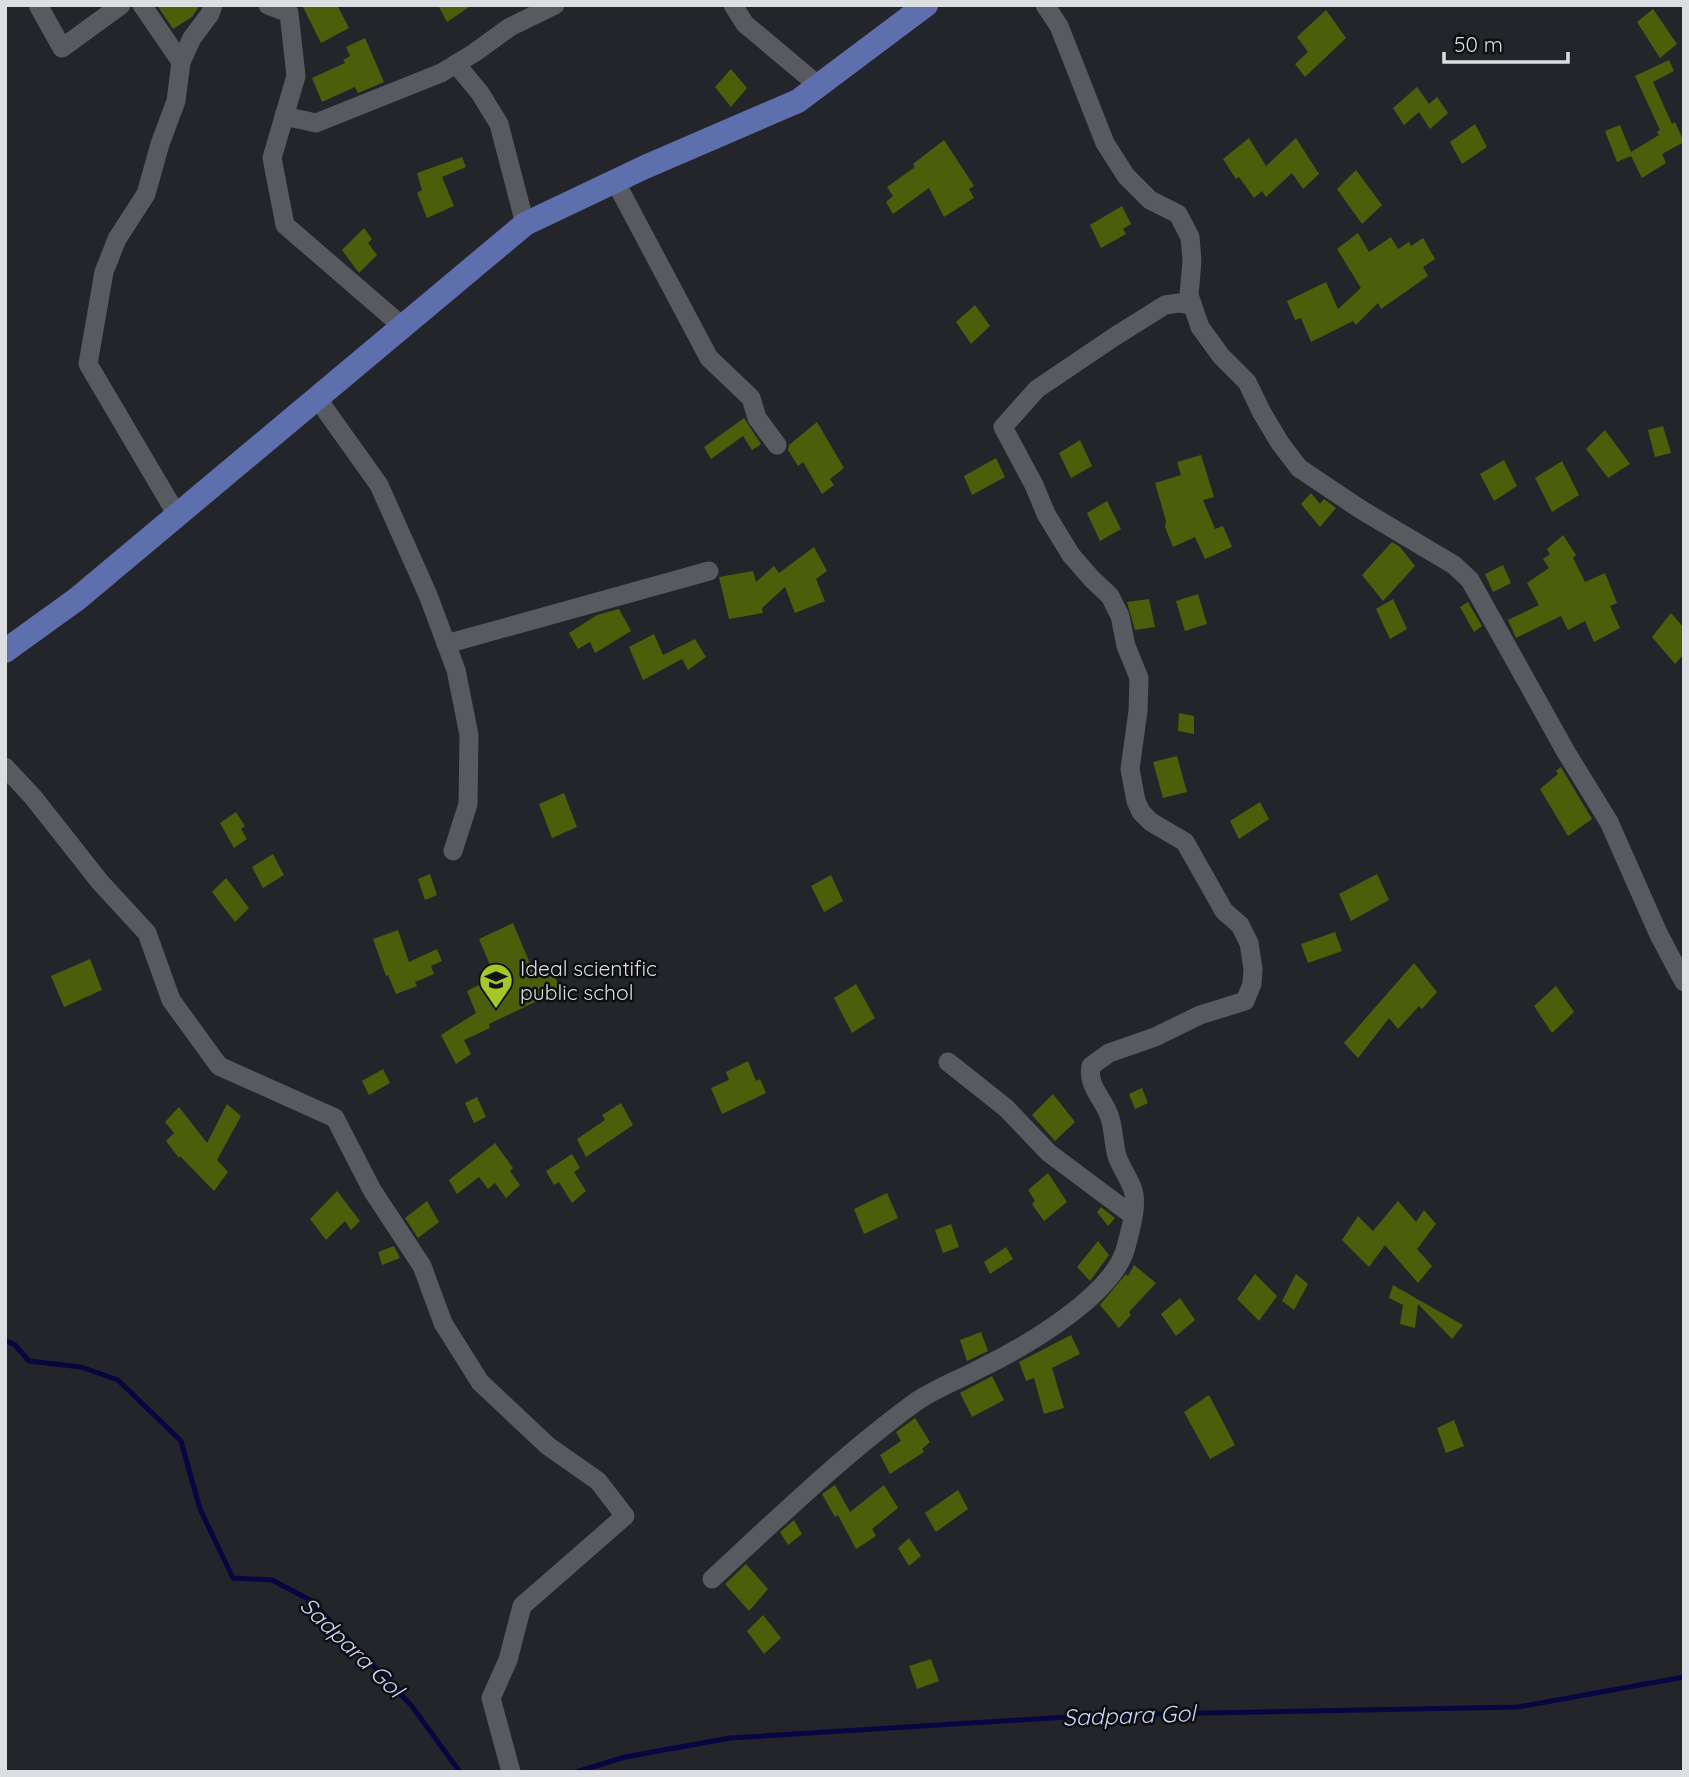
<svg xmlns="http://www.w3.org/2000/svg" width="1689" height="1777" font-family="Quicksand,sans-serif">
  <style>
    .lines { fill: none; stroke-linecap: round; stroke-linejoin: round }
    .stream { stroke: #060640; stroke-width: 5 }
    .building { fill: #4b5f0b }
    .minor { stroke: #585a60; stroke-width: 19 }
    .major { stroke: #5d6fac; stroke-width: 24 }
    .labels { text-anchor: middle; dominant-baseline: central; stroke-width: 5; stroke-linejoin: round; paint-order: stroke }
    .poi-label { font-size: 21px; fill: #dddee2; stroke: #0d0e10; text-anchor: start }
    .water-label { font-size: 23px; font-style: italic; fill: #c7d5fa; stroke: #0d0e10 }
  </style>
  <rect width="100%" height="100%" fill="#23252a"/>
  <g class="lines">
    <g class="stream">
      <path d="M 5,1340 L 15,1345 L 29,1361 L 81,1367 L 118,1380 L 181,1441 L 200,1509 L 233,1578 L 272,1580 L 310,1600 L 411,1705 L 460,1772"/>
      <path d="M 576,1772 L 625,1757 L 730,1738 L 1099,1715 L 1518,1707 L 1684,1677"/>
    </g>
  </g>
  <g class="building">
    <path d="M 157,5 L 200,5 L 192,17 L 173,29 Z"/>
    <path d="M 302,5 L 337,5 L 349,28 L 321,43 Z"/>
    <path d="M 438,5 L 472,5 L 447,22 Z"/>
    <path d="M 1653,9 L 1677,44 L 1660,58 L 1637,22 Z"/>
    <path d="M 1326,10 L 1346,38 L 1305,77 L 1295,64 L 1308,52 L 1297,37 Z"/>
    <path d="M 365,38 L 384,82 L 358,93 L 355,87 L 322,102 L 312,78 L 345,63 L 343,60 L 350,56 L 346,47 Z"/>
    <path d="M 1669,60 L 1674,71 L 1653,82 L 1672,124 L 1675,122 L 1684,142 L 1662,154 L 1666,163 L 1642,178 L 1631,156 L 1617,162 L 1605,131 L 1620,125 L 1631,152 L 1659,135 L 1657,132 L 1660,130 L 1635,76 Z"/>
    <path d="M 731,69 L 747,88 L 731,107 L 715,87 Z"/>
    <path d="M 1417,87 L 1429,104 L 1437,97 L 1448,113 L 1430,129 L 1419,112 L 1404,125 L 1393,108 Z"/>
    <path d="M 1475,124 L 1487,147 L 1462,164 L 1450,142 Z"/>
    <path d="M 1249,138 L 1266,166 L 1296,138 L 1319,174 L 1303,189 L 1292,173 L 1266,197 L 1262,191 L 1254,198 L 1239,177 L 1236,179 L 1223,159 Z"/>
    <path d="M 944,140 L 974,186 L 969,189 L 974,198 L 944,217 L 929,188 L 893,214 L 886,202 L 893,196 L 887,187 L 915,167 L 913,164 Z"/>
    <path d="M 462,157 L 466,167 L 442,177 L 454,206 L 427,218 L 417,193 L 422,190 L 417,173 Z"/>
    <path d="M 1356,170 L 1382,205 L 1362,224 L 1337,189 Z"/>
    <path d="M 1122,206 L 1131,224 L 1123,229 L 1126,234 L 1101,248 L 1090,225 Z"/>
    <path d="M 364,228 L 372,239 L 368,243 L 377,255 L 359,273 L 342,250 Z"/>
    <path d="M 1358,233 L 1369,252 L 1391,237 L 1398,249 L 1409,242 L 1411,246 L 1423,238 L 1435,259 L 1423,267 L 1428,276 L 1381,309 L 1378,303 L 1356,325 L 1353,321 L 1311,342 L 1301,318 L 1295,320 L 1287,301 L 1326,282 L 1338,309 L 1361,288 L 1337,249 Z"/>
    <path d="M 975,305 L 990,326 L 971,344 L 956,322 Z"/>
    <path d="M 744,418 L 761,444 L 752,450 L 743,436 L 711,459 L 704,447 Z"/>
    <path d="M 817,422 L 844,468 L 830,479 L 834,485 L 822,494 L 803,462 L 798,466 L 788,450 L 789,445 Z"/>
    <path d="M 1663,426 L 1671,453 L 1655,457 L 1648,430 Z"/>
    <path d="M 1605,430 L 1630,464 L 1608,478 L 1586,449 Z"/>
    <path d="M 1080,440 L 1092,466 L 1071,478 L 1059,453 Z"/>
    <path d="M 1201,455 L 1214,497 L 1203,500 L 1215,529 L 1223,526 L 1232,547 L 1205,559 L 1195,537 L 1173,547 L 1165,527 L 1166,521 L 1155,483 L 1181,475 L 1177,462 Z"/>
    <path d="M 996,458 L 1005,477 L 972,495 L 964,476 Z"/>
    <path d="M 1504,460 L 1517,486 L 1494,501 L 1480,474 Z"/>
    <path d="M 1562,461 L 1579,495 L 1552,512 L 1535,478 Z"/>
    <path d="M 1311,493 L 1320,504 L 1324,499 L 1336,508 L 1320,527 L 1301,504 Z"/>
    <path d="M 1107,501 L 1121,529 L 1100,541 L 1087,513 Z"/>
    <path d="M 1563,535 L 1576,555 L 1573,558 L 1585,582 L 1605,573 L 1617,603 L 1610,606 L 1620,628 L 1594,642 L 1585,621 L 1568,630 L 1561,616 L 1516,638 L 1508,620 L 1539,605 L 1527,583 L 1549,568 L 1543,559 L 1550,554 L 1547,549 Z"/>
    <path d="M 1392,542 L 1400,547 L 1415,566 L 1383,601 L 1362,575 Z"/>
    <path d="M 814,547 L 827,571 L 816,579 L 825,601 L 795,613 L 785,587 L 762,608 L 763,613 L 729,619 L 719,577 L 753,571 L 756,582 L 774,566 L 779,573 Z"/>
    <path d="M 1503,565 L 1511,583 L 1493,592 L 1485,574 Z"/>
    <path d="M 1198,594 L 1207,624 L 1185,631 L 1176,601 Z"/>
    <path d="M 1149,599 L 1155,627 L 1135,630 L 1127,602 Z"/>
    <path d="M 1393,599 L 1407,629 L 1390,639 L 1376,609 Z"/>
    <path d="M 1468,602 L 1482,626 L 1474,632 L 1460,607 Z"/>
    <path d="M 619,609 L 631,631 L 595,653 L 590,642 L 578,649 L 569,633 L 597,615 Z"/>
    <path d="M 1671,613 L 1684,628 L 1684,654 L 1675,664 L 1652,637 Z"/>
    <path d="M 654,634 L 663,655 L 695,639 L 706,657 L 688,670 L 682,659 L 643,680 L 629,647 Z"/>
    <path d="M 1179,713 L 1194,716 L 1194,734 L 1178,731 Z"/>
    <path d="M 1177,756 L 1187,792 L 1163,798 L 1153,762 Z"/>
    <path d="M 1561,767 L 1592,819 L 1568,836 L 1540,789 L 1558,774 L 1556,771 Z"/>
    <path d="M 564,793 L 577,827 L 552,838 L 539,804 Z"/>
    <path d="M 1260,802 L 1269,819 L 1239,839 L 1230,821 Z"/>
    <path d="M 236,812 L 245,826 L 241,829 L 247,839 L 234,848 L 220,823 Z"/>
    <path d="M 273,854 L 284,875 L 263,888 L 252,867 Z"/>
    <path d="M 430,874 L 437,895 L 425,900 L 418,879 Z"/>
    <path d="M 1377,874 L 1389,900 L 1351,921 L 1339,894 Z"/>
    <path d="M 831,875 L 843,901 L 824,912 L 811,886 Z"/>
    <path d="M 226,878 L 249,908 L 235,922 L 212,892 Z"/>
    <path d="M 513,923 L 536,978 L 553,971 L 560,990 L 489,1024 L 490,1028 L 464,1040 L 471,1054 L 456,1064 L 441,1035 L 476,1013 L 467,991 L 495,977 L 479,939 Z"/>
    <path d="M 398,930 L 409,962 L 437,949 L 442,961 L 431,966 L 434,974 L 415,982 L 417,986 L 396,994 L 388,975 L 386,976 L 373,939 Z"/>
    <path d="M 1335,932 L 1342,951 L 1308,963 L 1301,944 Z"/>
    <path d="M 90,959 L 102,990 L 64,1007 L 51,976 Z"/>
    <path d="M 1414,963 L 1437,992 L 1422,1009 L 1419,1006 L 1398,1029 L 1389,1018 L 1358,1058 L 1344,1043 Z"/>
    <path d="M 856,984 L 875,1018 L 852,1033 L 834,998 Z"/>
    <path d="M 1556,986 L 1574,1012 L 1552,1033 L 1534,1006 Z"/>
    <path d="M 748,1061 L 756,1081 L 760,1079 L 766,1093 L 722,1114 L 711,1088 L 729,1080 L 726,1072 Z"/>
    <path d="M 383,1069 L 390,1083 L 369,1095 L 362,1081 Z"/>
    <path d="M 1142,1088 L 1148,1103 L 1135,1109 L 1129,1094 Z"/>
    <path d="M 1053,1094 L 1075,1122 L 1055,1141 L 1032,1115 Z"/>
    <path d="M 477,1097 L 486,1117 L 474,1123 L 465,1103 Z"/>
    <path d="M 621,1103 L 633,1125 L 586,1157 L 577,1139 L 605,1120 L 602,1115 Z"/>
    <path d="M 227,1104 L 241,1116 L 217,1160 L 228,1172 L 214,1191 L 180,1156 L 179,1158 L 166,1141 L 174,1133 L 165,1122 L 179,1107 L 207,1143 Z"/>
    <path d="M 495,1143 L 513,1168 L 510,1171 L 520,1185 L 506,1198 L 495,1183 L 488,1189 L 479,1177 L 457,1194 L 449,1180 Z"/>
    <path d="M 572,1154 L 580,1168 L 574,1172 L 586,1191 L 572,1203 L 559,1182 L 554,1185 L 546,1171 Z"/>
    <path d="M 1048,1173 L 1067,1202 L 1044,1221 L 1032,1204 L 1035,1201 L 1028,1190 Z"/>
    <path d="M 337,1191 L 360,1221 L 351,1230 L 345,1221 L 326,1240 L 310,1219 Z"/>
    <path d="M 887,1193 L 898,1218 L 864,1234 L 854,1209 Z"/>
    <path d="M 427,1201 L 439,1222 L 418,1238 L 405,1218 Z"/>
    <path d="M 1398,1201 L 1416,1222 L 1424,1210 L 1436,1224 L 1417,1249 L 1432,1266 L 1418,1283 L 1385,1245 L 1369,1267 L 1342,1240 L 1358,1216 L 1373,1231 Z"/>
    <path d="M 1101,1207 L 1115,1218 L 1108,1226 L 1097,1212 Z"/>
    <path d="M 951,1224 L 959,1247 L 943,1253 L 935,1230 Z"/>
    <path d="M 1098,1241 L 1109,1255 L 1090,1281 L 1077,1267 Z"/>
    <path d="M 394,1246 L 400,1258 L 382,1265 L 378,1252 Z"/>
    <path d="M 1006,1247 L 1013,1259 L 990,1274 L 984,1262 Z"/>
    <path d="M 1134,1265 L 1156,1283 L 1129,1312 L 1131,1315 L 1119,1328 L 1100,1305 L 1126,1274 L 1128,1276 Z"/>
    <path d="M 1255,1274 L 1277,1296 L 1259,1321 L 1237,1299 Z"/>
    <path d="M 1296,1274 L 1308,1284 L 1294,1310 L 1282,1301 Z"/>
    <path d="M 1393,1285 L 1419,1300 L 1463,1325 L 1452,1339 L 1418,1304 L 1415,1328 L 1400,1324 L 1403,1305 L 1389,1298 Z"/>
    <path d="M 1180,1298 L 1195,1320 L 1176,1336 L 1161,1314 Z"/>
    <path d="M 981,1332 L 988,1351 L 967,1361 L 960,1340 Z"/>
    <path d="M 1071,1335 L 1080,1354 L 1052,1368 L 1064,1408 L 1044,1414 L 1034,1378 L 1026,1381 L 1019,1362 Z"/>
    <path d="M 992,1376 L 1004,1400 L 972,1417 L 960,1393 Z"/>
    <path d="M 1209,1395 L 1235,1445 L 1210,1459 L 1184,1412 Z"/>
    <path d="M 915,1418 L 930,1442 L 922,1449 L 924,1452 L 890,1474 L 880,1455 L 901,1441 L 896,1432 Z"/>
    <path d="M 1454,1420 L 1464,1446 L 1446,1453 L 1437,1428 Z"/>
    <path d="M 835,1485 L 850,1512 L 884,1485 L 898,1508 L 872,1529 L 876,1536 L 856,1549 L 838,1515 L 835,1517 L 822,1494 Z"/>
    <path d="M 958,1490 L 968,1509 L 936,1532 L 925,1513 Z"/>
    <path d="M 794,1520 L 802,1534 L 788,1545 L 780,1532 Z"/>
    <path d="M 909,1538 L 921,1556 L 909,1566 L 898,1548 Z"/>
    <path d="M 746,1564 L 768,1589 L 749,1611 L 725,1584 Z"/>
    <path d="M 763,1615 L 781,1638 L 764,1654 L 747,1631 Z"/>
    <path d="M 931,1659 L 939,1681 L 917,1689 L 909,1666 Z"/>
  </g>
  <g class="lines">
    <g class="minor">
      <path d="M 38,5 L 62,48 L 121,5"/>
      <path d="M 142,5 L 181,62"/>
      <path d="M 268,5 L 289,13 L 296,76 L 272,158 L 285,225 L 402,326"/>
      <path d="M 733,5 L 745,24 L 819,86"/>
      <path d="M 1045,5 L 1059,26 L 1105,143 L 1126,176 L 1150,200 L 1178,214 L 1190,237 L 1192,261 L 1189,295 L 1200,327 L 1221,356 L 1247,382 L 1262,413 L 1280,443 L 1299,468 L 1360,509 L 1454,565 L 1470,580 L 1566,752 L 1609,822 L 1659,935 L 1684,982"/>
      <path d="M 456,64 L 480,93 L 499,124 L 525,224"/>
      <path d="M 284,116 L 316,123 L 441,73 L 474,53 L 510,27 L 555,5"/>
      <path d="M 615,181 L 709,358 L 751,398 L 757,418 L 777,445"/>
      <path d="M 317,398 L 379,485 L 428,595 L 456,670 L 469,735 L 468,804 L 453,851"/>
      <path d="M 177,515 L 88,364 L 104,272 L 117,239 L 146,194 L 160,144 L 176,101 L 181,62 L 192,38 L 210,14 L 213,5"/>
      <path d="M 446,644 L 709,571"/>
      <path d="M 5,767 L 33,797 L 100,882 L 147,933 L 171,1000 L 219,1066 L 335,1118 L 372,1190 L 422,1266 L 443,1323 L 480,1382 L 548,1446 L 598,1481 L 625,1516 L 522,1606 L 508,1660 L 491,1698 L 511,1772"/>
      <path d="M 948,1062 L 1006,1108 L 1049,1153 L 1132,1215"/>
      <path d="M 712,1579 C 778,1518 844,1454 917,1401 C 938,1387 961,1379 983,1367 C 1026,1346 1114,1295 1126,1247 C 1130,1231 1138,1206 1133,1190 C 1129,1178 1121,1168 1117,1156 C 1113,1142 1114,1128 1109,1115 C 1103,1098 1087,1086 1091,1066 L 1109,1053 L 1155,1037 L 1200,1015 L 1245,1001 L 1252,984 L 1253,969 L 1249,943 L 1240,925 L 1224,911 L 1185,842 L 1151,822 L 1141,812 L 1136,801 L 1130,769 L 1138,711 L 1139,678 L 1126,646 L 1120,616 L 1110,596 L 1092,579 L 1071,555 L 1046,514 L 1034,485 L 1003,427 L 1037,389 L 1114,337 L 1165,305 L 1179,303 L 1192,305"/>
    </g>
    <path class="major" d="M 5,651 L 77,599 L 525,224 L 645,167 L 798,101 L 926,5"/>
  </g>
  <defs>
    <g id="school-pin" transform="scale(1.75)"><path d="M0 17L-7.5 6A9.5 9.5 0 1 1 7.5 6Z" fill="#a2c928" stroke="#0d0e10"/><path d="M0-5L7-2L0 1L-7-2ZM-4 1L0 2.5L4 1V4Q0 6-4 4Z" fill="#111"/></g>
  </defs>
  <g fill-rule="evenodd">
    <use href="#school-pin" x="496" y="980"/>
  </g>
  <g class="labels">
    <g class="poi-label">
      <text x="520" y="968">Ideal scientific<tspan x="520" dy="24">public schol</tspan></text>
    </g>
    <g class="water-label">
      <text transform="translate(352 1647) rotate(44)">Sadpara Gol</text>
      <text transform="translate(1129 1715) rotate(-2)">Sadpara Gol</text>
    </g>
  </g>
  <rect width="1689" height="1777" fill="none" stroke="#dddee2" stroke-width="14"/>
  <path d="M1444 52v10h124v-10" fill="none" stroke="#dddee2" stroke-width="3.5"/>
  <text x="1454" y="52" font-size="21" fill="#dddee2" stroke="#0d0e10" stroke-width="5" paint-order="stroke">50 m</text>
</svg>
